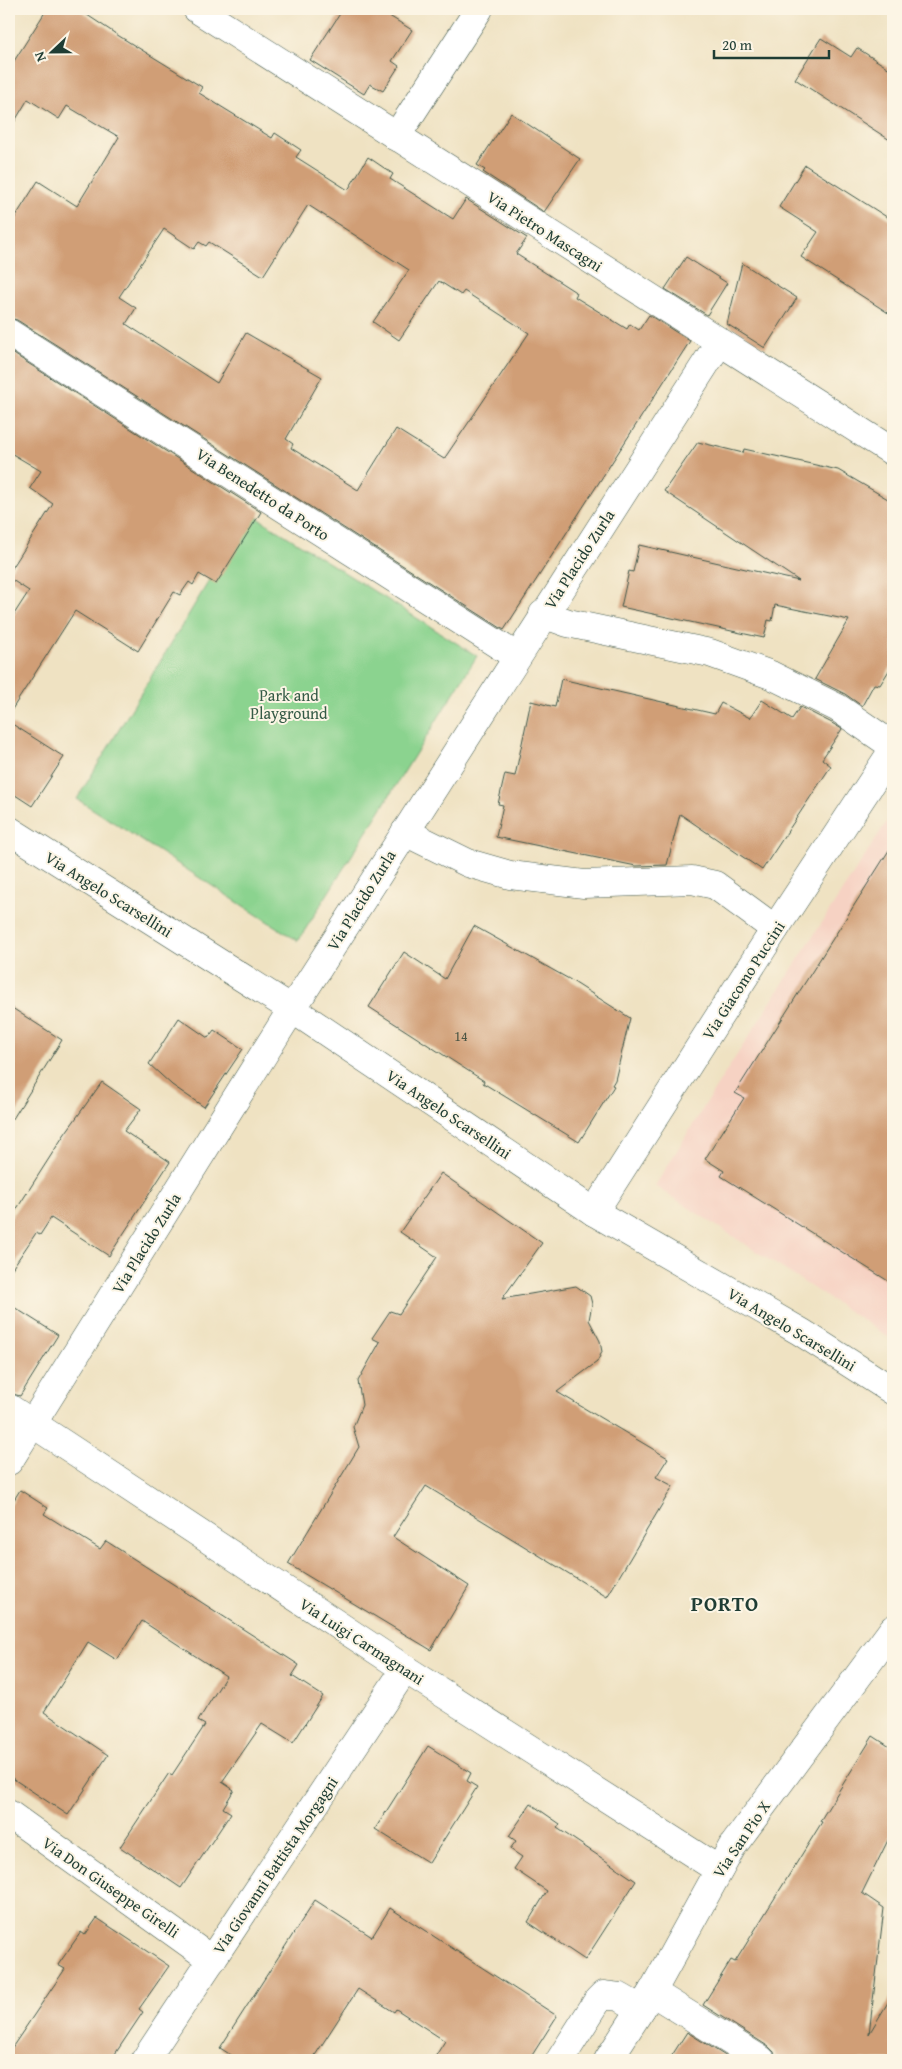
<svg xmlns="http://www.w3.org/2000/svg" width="902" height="2069" font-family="'Gentium Book Plus',serif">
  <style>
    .built { fill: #f6d2c3 }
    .green { fill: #8bd38f; stroke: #558862 }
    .building { fill: #d09e76; fill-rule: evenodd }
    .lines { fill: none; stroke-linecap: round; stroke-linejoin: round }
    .minor-casing { stroke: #3e5649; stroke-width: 29 }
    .minor { stroke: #fff; stroke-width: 28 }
    .labels { text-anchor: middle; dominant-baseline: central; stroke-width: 4; stroke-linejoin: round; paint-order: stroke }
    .number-label { font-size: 14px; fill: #4b5544 }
    .street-label { font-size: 16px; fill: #1f3d34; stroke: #fcf5e5 }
    .park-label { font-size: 16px; fill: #355b46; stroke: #fcf5e5 }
    .district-label { font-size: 21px; font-weight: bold; letter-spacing: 1px; fill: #1f3d34; stroke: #fcf5e5 }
  </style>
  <rect width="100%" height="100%" fill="#fcf5e5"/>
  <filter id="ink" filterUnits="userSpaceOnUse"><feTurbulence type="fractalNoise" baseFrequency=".02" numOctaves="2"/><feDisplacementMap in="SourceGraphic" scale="10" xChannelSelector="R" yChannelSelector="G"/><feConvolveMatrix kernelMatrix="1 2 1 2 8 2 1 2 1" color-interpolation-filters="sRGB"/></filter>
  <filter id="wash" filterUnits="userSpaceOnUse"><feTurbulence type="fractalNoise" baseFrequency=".0096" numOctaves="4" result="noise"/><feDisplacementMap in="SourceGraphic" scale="20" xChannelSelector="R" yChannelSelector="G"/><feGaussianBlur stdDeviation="1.12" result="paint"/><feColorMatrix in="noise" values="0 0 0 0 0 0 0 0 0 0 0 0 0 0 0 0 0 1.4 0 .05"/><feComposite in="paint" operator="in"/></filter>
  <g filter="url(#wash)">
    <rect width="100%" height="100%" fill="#efe2c2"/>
    <path class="built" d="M 893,812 L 893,1340 L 655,1186 L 715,1089 Z"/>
    <path class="green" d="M 250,513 L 477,656 L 298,941 L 77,799 Z"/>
    <g id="blocks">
      <g class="building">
        <path d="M 47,9 L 78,9 L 119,36 L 202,87 L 199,93 L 272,138 L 275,133 L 301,150 L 296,157 L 348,190 L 368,157 L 393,174 L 390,179 L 453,219 L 466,199 L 527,238 L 516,254 L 577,293 L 575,297 L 627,329 L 630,324 L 639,330 L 649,315 L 690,341 L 504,630 L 17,320 L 9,318 L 9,227 L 38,181 L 77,206 L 119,137 L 67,106 L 59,119 L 28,99 L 9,131 L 9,69 ZM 308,205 L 409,270 L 373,322 L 399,340 L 439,281 L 461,295 L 464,291 L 529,333 L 444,459 L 396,429 L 358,490 L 291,448 L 293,444 L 286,439 L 322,377 L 246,333 L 217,383 L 126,324 L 136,308 L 119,297 L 164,229 L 194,249 L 199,242 L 206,246 L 209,242 L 263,276 Z"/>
        <path d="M 343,9 L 378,9 L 412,30 L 392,61 L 399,66 L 383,91 L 370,84 L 364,94 L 310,60 Z"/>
        <path d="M 821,38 L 851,57 L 857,48 L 893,71 L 893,142 L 795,79 Z"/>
        <path d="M 511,113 L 580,159 L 544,212 L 483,172 L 485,170 L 477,165 Z"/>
        <path d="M 805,165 L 893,221 L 893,316 L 801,257 L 818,232 L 779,207 Z"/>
        <path d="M 686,257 L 727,283 L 707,315 L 665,289 Z"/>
        <path d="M 742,263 L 797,298 L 765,348 L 727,324 Z"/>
        <path d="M 9,351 L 261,512 L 216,584 L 199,574 L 193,585 L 189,582 L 180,595 L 174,592 L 138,651 L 75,611 L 9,714 L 9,622 L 29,591 L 9,578 L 9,573 L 53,504 L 30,488 L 41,471 L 9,452 Z"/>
        <path d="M 698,442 L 743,453 L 744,449 L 838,470 L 893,502 L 893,664 L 880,685 L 874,684 L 862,706 L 845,694 L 815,679 L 849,620 L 775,605 L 772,621 L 768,620 L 764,638 L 621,607 L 629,571 L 633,572 L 639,545 L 799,581 L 664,491 Z"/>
        <path d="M 561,679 L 715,714 L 721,703 L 750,718 L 762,700 L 792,719 L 800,707 L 830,722 L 842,729 L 822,759 L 831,766 L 762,870 L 680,814 L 667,865 L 636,866 L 496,837 L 503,805 L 498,804 L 505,774 L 515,776 L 531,701 L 555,707 Z"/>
        <path d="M 9,722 L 64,757 L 32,806 L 9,791 Z"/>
        <path d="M 893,844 L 893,1284 L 721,1176 L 724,1171 L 705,1159 L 744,1098 L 735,1093 Z"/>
        <path d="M 474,926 L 569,979 L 630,1018 L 615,1080 L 612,1085 L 614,1086 L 579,1142 L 483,1083 L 484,1081 L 369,1007 L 404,952 L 445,979 Z"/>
        <path d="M 9,1006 L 62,1040 L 9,1125 Z"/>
        <path d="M 179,1018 L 208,1038 L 214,1030 L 243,1049 L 204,1107 L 172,1085 L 149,1064 Z"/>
        <path d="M 102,1082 L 141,1109 L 124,1131 L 170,1162 L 109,1256 L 51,1218 L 40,1235 L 36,1233 L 9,1273 L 9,1221 L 64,1135 Z"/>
        <path d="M 441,1173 L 542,1243 L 502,1299 L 576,1286 L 590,1296 L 592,1304 L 589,1320 L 600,1341 L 602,1352 L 597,1362 L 557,1392 L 668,1458 L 656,1477 L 673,1486 L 607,1597 L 426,1486 L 393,1537 L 469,1586 L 431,1650 L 288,1564 L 359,1447 L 353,1427 L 362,1405 L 358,1381 L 380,1342 L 372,1338 L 390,1311 L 399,1314 L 437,1257 L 400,1232 Z"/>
        <path d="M 9,1304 L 58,1335 L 20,1396 L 9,1393 Z"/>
        <path d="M 20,1490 L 48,1508 L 44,1514 L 100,1549 L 106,1541 L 299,1665 L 292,1676 L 323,1696 L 293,1743 L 262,1724 L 222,1782 L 234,1790 L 223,1808 L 231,1813 L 181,1888 L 120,1847 L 169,1773 L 172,1775 L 205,1725 L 198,1721 L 226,1676 L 142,1621 L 117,1660 L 88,1642 L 44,1712 L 108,1755 L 68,1815 L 9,1776 L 9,1508 Z"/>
        <path d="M 873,1736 L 893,1749 L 893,1830 L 862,1893 L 884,1908 L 869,2034 L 893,1994 L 893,2060 L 777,2060 L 774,2052 L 769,2047 L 703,2005 L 731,1960 L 735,1962 L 822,1822 L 820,1821 Z"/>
        <path d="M 428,1746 L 471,1773 L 467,1781 L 477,1787 L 429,1863 L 375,1829 Z"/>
        <path d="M 531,1804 L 560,1824 L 557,1828 L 636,1881 L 585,1960 L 528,1922 L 547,1891 L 514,1869 L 522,1857 L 510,1849 L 516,1841 L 509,1836 Z"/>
        <path d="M 315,1900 L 372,1937 L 390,1908 L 557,2016 L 529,2060 L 433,2060 L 445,2041 L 396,2009 L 394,2012 L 358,1989 L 312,2060 L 239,2060 L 220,2048 Z"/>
        <path d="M 97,1918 L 169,1966 L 139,2009 L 143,2012 L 111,2060 L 9,2060 L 9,2052 L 65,1969 L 58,1965 L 81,1932 L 85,1935 Z"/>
        <path d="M 687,2032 L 732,2060 L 669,2060 Z"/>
      </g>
    </g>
  </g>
  <g filter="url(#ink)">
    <use href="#blocks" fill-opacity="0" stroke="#3e5649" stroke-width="1"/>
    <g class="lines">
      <g class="minor-casing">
        <g id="minor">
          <path d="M 197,9 L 893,452"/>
          <path d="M 396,137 L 479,9"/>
          <path d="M 9,333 L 516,656"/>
          <path d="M 543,614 L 568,623 L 710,653 L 771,675 L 838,708 L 893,746"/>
          <path d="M 9,830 L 292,1009 L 594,1212 L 801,1332 L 893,1391"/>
          <path d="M 405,832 L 468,863 L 510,875 L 584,884 L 692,880 L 715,885 L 775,929"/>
          <path d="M 594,1212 L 775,929 L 893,750"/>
          <path d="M 9,1408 L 405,1669 L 719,1870"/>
          <path d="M 9,1461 L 292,1009 L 719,343"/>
          <path d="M 9,1814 L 212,1960"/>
          <path d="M 652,1992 L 761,2060"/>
          <path d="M 145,2060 L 405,1669"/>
          <path d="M 560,2060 L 598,2000 L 603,1995 L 620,1997 L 641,2009"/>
          <path d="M 608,2060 L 652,1992 L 732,1847 L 893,1629"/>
        </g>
      </g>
      <use href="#minor" class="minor"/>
    </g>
  </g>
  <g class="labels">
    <g class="number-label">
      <text x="461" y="1036">14</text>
    </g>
    <g class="street-label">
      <text transform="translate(545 231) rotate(33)">Via Pietro Mascagni</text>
      <text transform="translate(263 494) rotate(33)">Via Benedetto da Porto</text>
      <text transform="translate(579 559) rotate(-57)">Via Placido Zurla</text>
      <text transform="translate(109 894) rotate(32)">Via Angelo Scarsellini</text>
      <text transform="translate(361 900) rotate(-58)">Via Placido Zurla</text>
      <text transform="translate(743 980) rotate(-57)">Via Giacomo Puccini</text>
      <text transform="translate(449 1114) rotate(34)">Via Angelo Scarsellini</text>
      <text transform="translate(146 1243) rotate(-58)">Via Placido Zurla</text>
      <text transform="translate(792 1329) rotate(31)">Via Angelo Scarsellini</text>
      <text transform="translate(362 1641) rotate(33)">Via Luigi Carmagnani</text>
      <text transform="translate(741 1839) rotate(-56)">Via San Pio X</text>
      <text transform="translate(275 1865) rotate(-56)">Via Giovanni Battista Morgagni</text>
      <text transform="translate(111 1887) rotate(35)">Via Don Giuseppe Girelli</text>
    </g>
    <g class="park-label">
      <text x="289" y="695">Park and<tspan x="289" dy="18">Playground</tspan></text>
    </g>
    <g class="district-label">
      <text x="725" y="1603">PORTO</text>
    </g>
  </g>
  <rect width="902" height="2069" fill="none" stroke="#fcf5e5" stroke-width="30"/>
  <g transform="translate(52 52) rotate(248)" stroke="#fcf5e5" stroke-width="4" paint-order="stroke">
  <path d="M0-4L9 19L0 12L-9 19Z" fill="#1f3d34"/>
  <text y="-8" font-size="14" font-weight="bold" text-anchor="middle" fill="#1f3d34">N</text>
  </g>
  <path d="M714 50v8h115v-8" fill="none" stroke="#1f3d34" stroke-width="2.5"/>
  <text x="722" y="50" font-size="15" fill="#1f3d34" stroke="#fcf5e5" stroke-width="4" paint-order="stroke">20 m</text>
</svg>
